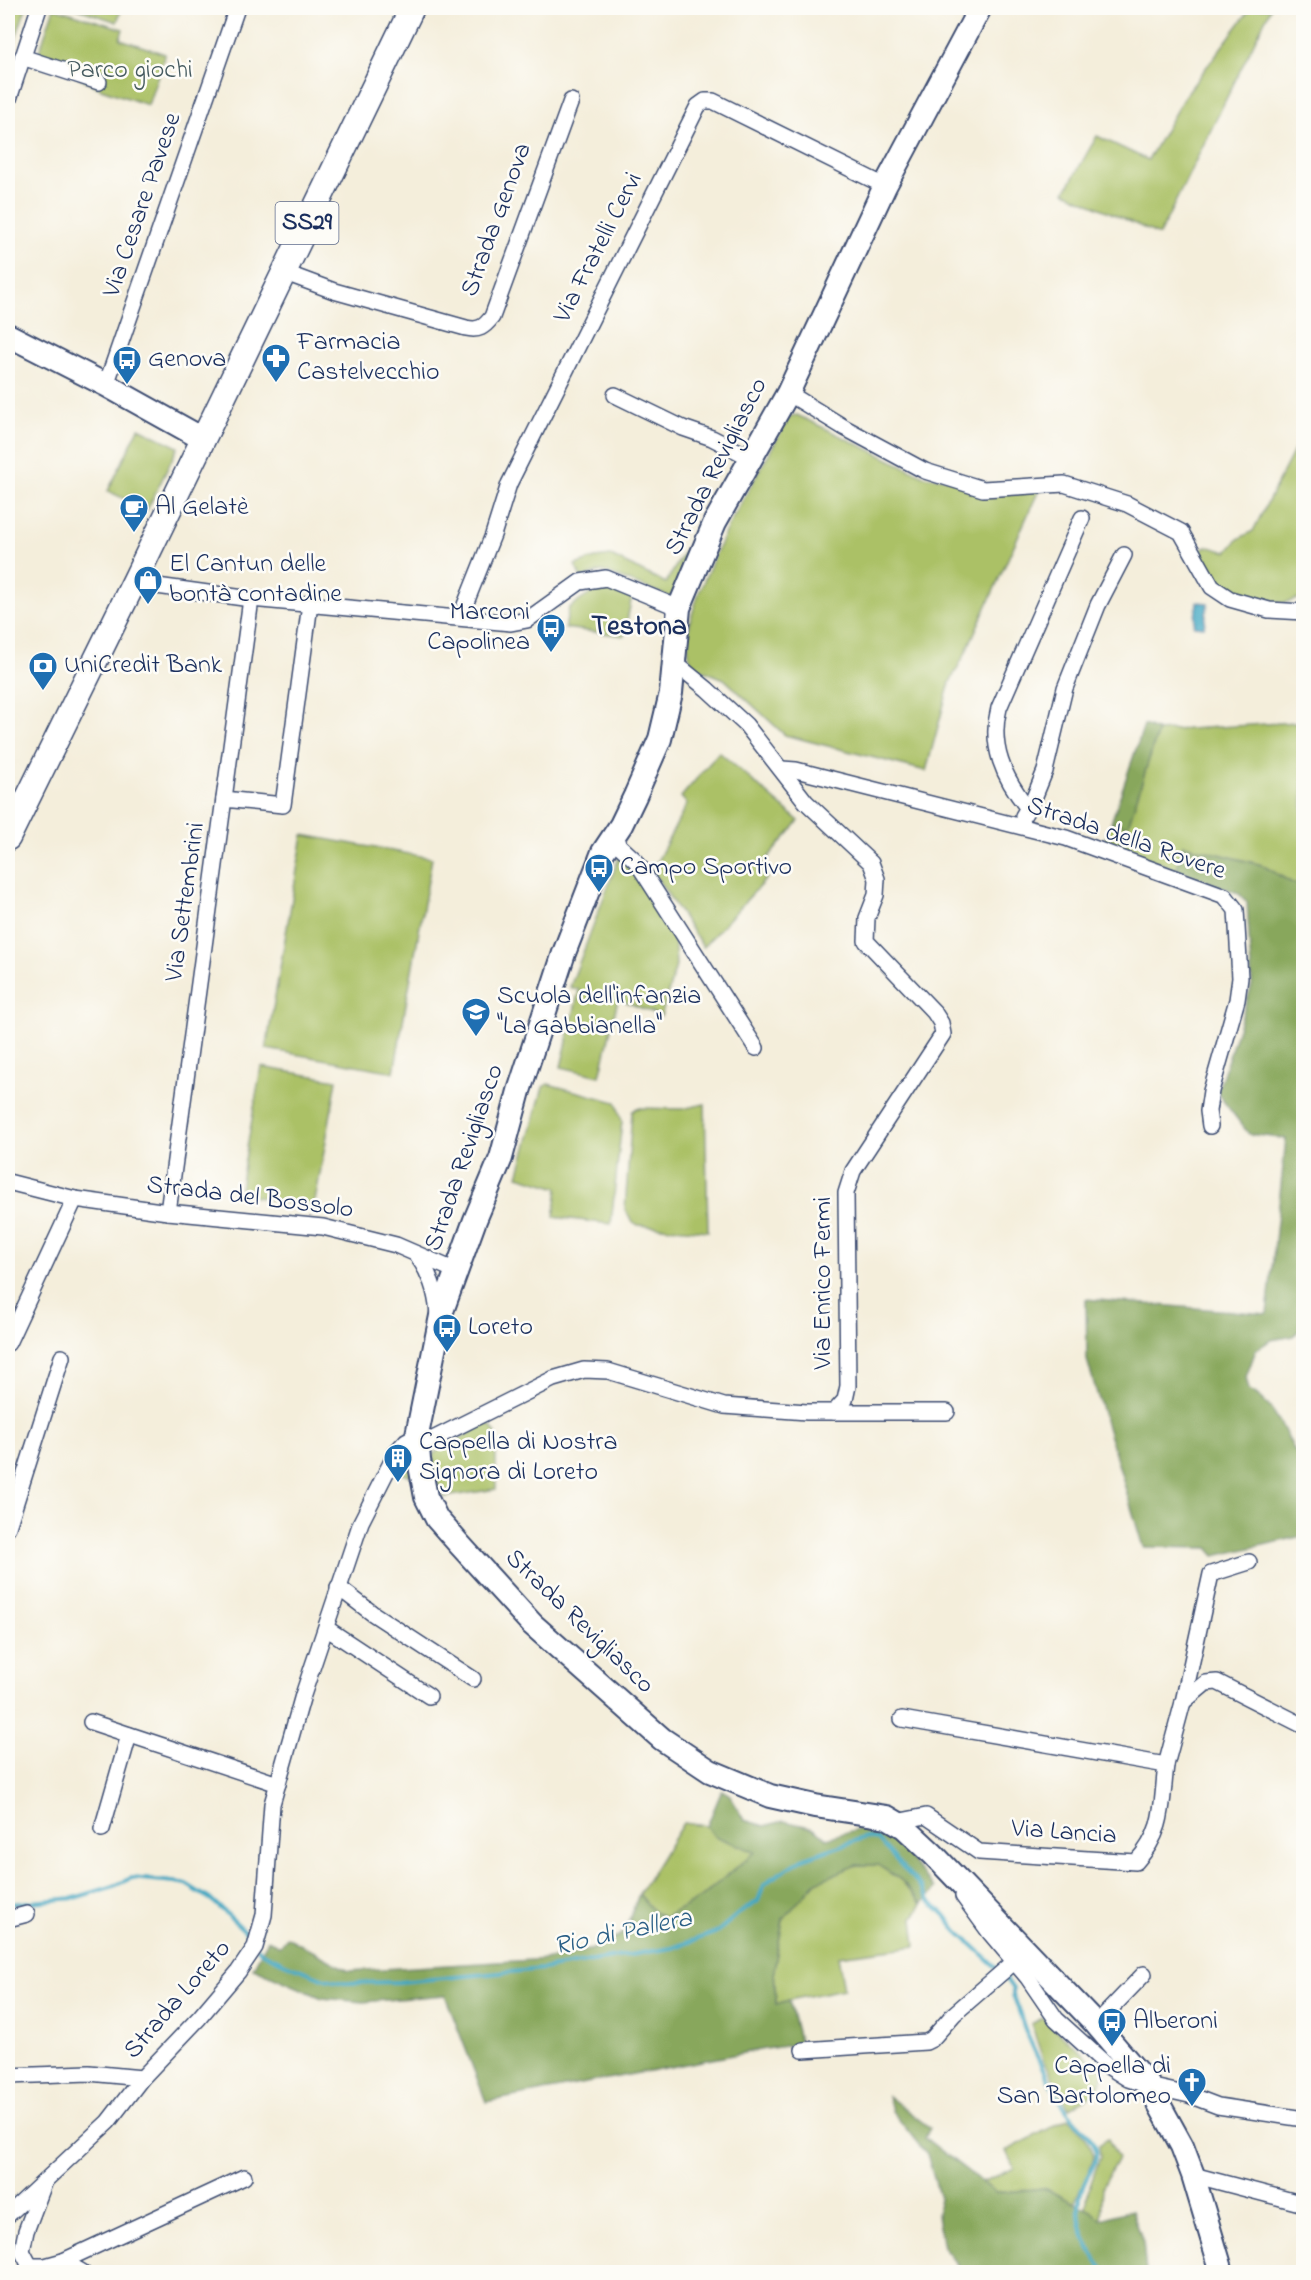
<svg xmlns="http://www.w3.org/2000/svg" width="1311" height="2280" font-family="'Indie Flower',sans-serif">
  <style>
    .green { fill: #abc166; stroke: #637862; stroke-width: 1.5 }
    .forest { fill: #88a75b; stroke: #526b5c; stroke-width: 1.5 }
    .water { fill: #41a7c2; stroke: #2e6b90; stroke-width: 1.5 }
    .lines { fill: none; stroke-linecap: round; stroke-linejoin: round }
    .stream { stroke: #41a7c2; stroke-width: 4 }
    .street-casing { stroke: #3c4c71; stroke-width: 18 }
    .secondary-casing { stroke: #3c4c71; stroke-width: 26 }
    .primary-casing { stroke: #3c4c71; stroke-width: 27 }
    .street { stroke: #fff; stroke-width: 15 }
    .secondary { stroke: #fff; stroke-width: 22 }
    .primary { stroke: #fff; stroke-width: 24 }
    .labels { text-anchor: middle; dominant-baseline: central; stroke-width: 5; stroke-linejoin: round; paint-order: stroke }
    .shield { fill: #fdfcf7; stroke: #5f6c8c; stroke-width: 1.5 }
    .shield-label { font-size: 24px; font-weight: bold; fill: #1b2f5e }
    .park-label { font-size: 26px; fill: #465b60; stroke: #fdfcf7 }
    .street-label { font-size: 26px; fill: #1b2f5e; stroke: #fdfcf7 }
    .poi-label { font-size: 26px; fill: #1b2f5e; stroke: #fdfcf7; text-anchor: start }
    .water-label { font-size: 27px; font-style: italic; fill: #2a5f86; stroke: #fdfcf7 }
    .quarter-label { font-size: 28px; font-weight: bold; fill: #1b2f5e; stroke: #fdfcf7 }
  </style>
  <rect width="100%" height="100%" fill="#fdfcf7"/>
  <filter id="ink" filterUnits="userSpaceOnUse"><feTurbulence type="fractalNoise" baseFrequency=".0167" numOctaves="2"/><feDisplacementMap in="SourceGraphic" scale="12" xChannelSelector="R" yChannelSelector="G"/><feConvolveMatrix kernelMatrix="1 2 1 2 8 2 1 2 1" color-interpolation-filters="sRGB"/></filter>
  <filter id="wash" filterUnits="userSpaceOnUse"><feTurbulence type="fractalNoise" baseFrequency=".008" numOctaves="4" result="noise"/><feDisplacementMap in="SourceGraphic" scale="24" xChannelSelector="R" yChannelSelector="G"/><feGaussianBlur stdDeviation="1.35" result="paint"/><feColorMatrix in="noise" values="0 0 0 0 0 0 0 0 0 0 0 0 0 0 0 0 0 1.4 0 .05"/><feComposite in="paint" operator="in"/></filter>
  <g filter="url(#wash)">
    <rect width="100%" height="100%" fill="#f4eedb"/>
    <g class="green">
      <path d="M 8,8 L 26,8 L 8,60 Z"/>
      <path d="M 54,8 L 123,29 L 120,39 L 165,54 L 148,105 L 101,89 L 38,55 Z"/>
      <path d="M 75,8 L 122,8 L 117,22 Z"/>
      <path d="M 1251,8 L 1271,8 L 1159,235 L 1065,192 L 1097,136 L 1148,160 L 1184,97 Z"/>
      <path d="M 797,415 L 924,476 L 1039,490 L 965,654 L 950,682 L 926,771 L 785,735 L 724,679 L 697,668 L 690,660 L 688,648 L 690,621 L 699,592 L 726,530 L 790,416 Z"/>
      <path d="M 139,428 L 178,447 L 147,510 L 108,491 Z"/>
      <path d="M 1303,433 L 1303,598 L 1284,603 L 1244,596 L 1220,585 L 1199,551 L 1206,546 L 1227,552 L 1238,539 L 1253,531 Z"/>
      <path d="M 686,548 L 698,552 L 676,599 L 602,571 L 581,578 L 575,565 L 595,558 L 611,556 L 666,583 Z"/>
      <path d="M 596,590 L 608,590 L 632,596 L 624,636 L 565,628 L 569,608 Z"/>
      <path d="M 1297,722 L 1303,724 L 1303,885 L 1292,883 L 1262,865 L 1183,845 L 1177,870 L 1104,842 L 1111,823 L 1128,825 L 1158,731 Z"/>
      <path d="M 719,752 L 799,821 L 761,866 L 767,878 L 703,947 L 652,871 L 687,804 L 681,797 Z"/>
      <path d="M 303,835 L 432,858 L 394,1072 L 266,1049 Z"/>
      <path d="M 624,856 L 674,931 L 676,966 L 661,1016 L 618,999 L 600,1076 L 561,1067 L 579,990 L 570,987 L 619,857 Z"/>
      <path d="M 261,1067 L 337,1080 L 314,1207 L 239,1194 Z"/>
      <path d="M 548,1084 L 616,1102 L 622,1121 L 611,1224 L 554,1217 L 558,1188 L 518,1176 L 543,1087 Z"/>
      <path d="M 705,1104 L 708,1231 L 638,1225 L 632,1221 L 625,1210 L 632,1112 L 637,1108 L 682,1109 Z"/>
      <path d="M 484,1424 L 490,1425 L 496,1434 L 496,1489 L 445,1497 C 438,1488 430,1465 434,1453 Z"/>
      <path d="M 405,1455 L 408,1456 L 412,1476 L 394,1472 Z"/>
      <path d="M 683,1823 L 707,1826 L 714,1836 L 756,1852 L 700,1898 L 664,1918 L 653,1911 L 639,1894 Z"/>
      <path d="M 855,1865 L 878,1865 L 901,1880 L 922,1904 L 913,1918 L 916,1946 L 838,1956 L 844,1989 L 789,2000 L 776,2005 L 774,1970 L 783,1919 L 816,1882 Z"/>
      <path d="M 1043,2018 L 1091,2061 L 1105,2070 L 1096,2093 L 1069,2109 L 1044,2062 L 1031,2024 Z"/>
      <path d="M 1069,2118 C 1078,2128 1095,2145 1093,2159 C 1091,2170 1078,2193 1074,2204 L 1044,2188 L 996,2193 L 982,2182 L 1014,2168 L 1006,2151 Z"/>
      <path d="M 1108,2139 L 1118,2158 L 1103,2186 L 1101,2219 L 1086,2209 L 1088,2192 L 1100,2157 L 1099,2145 Z"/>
    </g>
    <g class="forest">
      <path d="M 1144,725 L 1158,731 L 1128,826 L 1111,823 Z"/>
      <path d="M 1183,845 L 1262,865 L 1292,883 L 1303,885 L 1304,1325 L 1294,1336 L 1271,1340 L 1256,1350 L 1246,1377 L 1249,1390 C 1273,1401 1284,1431 1296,1453 L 1303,1449 L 1303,1536 L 1215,1556 L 1208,1548 L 1143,1547 L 1087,1360 L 1086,1299 L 1267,1314 L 1286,1139 L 1249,1134 L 1217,1093 L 1252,985 L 1247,902 L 1238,893 L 1177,870 Z"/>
      <path d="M 722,1790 L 730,1795 L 744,1820 L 764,1826 L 784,1821 L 814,1828 L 827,1838 L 858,1829 L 896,1833 L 896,1841 L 935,1889 L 922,1904 L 901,1880 L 878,1865 L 856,1865 L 816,1882 L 783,1919 L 774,1970 L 776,2004 L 789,2000 L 800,2044 L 765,2049 L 486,2102 L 445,1995 L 363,2002 L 322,1998 L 253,1968 L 268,1940 L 280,1946 L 287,1937 L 349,1971 L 549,1959 L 593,1949 L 624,1933 L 639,1894 L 653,1911 L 664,1918 L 700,1898 L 755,1852 L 714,1836 L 707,1826 Z"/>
      <path d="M 888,2096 L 930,2128 L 925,2138 L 996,2193 L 1044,2188 L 1091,2211 L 1101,2219 L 1132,2210 L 1143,2242 L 1146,2272 L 963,2272 L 943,2247 L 937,2215 L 940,2198 L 927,2155 L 892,2111 Z"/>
    </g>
    <path class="water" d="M 1197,602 L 1208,603 L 1204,627 L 1194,626 Z"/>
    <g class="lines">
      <g class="stream">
        <path d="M 8,1904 L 74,1898 L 114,1886 L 131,1878 L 175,1882 L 186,1884 L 213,1901 L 244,1930 L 251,1939"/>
        <path d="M 258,1948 L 261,1952 L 286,1964 L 325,1979 L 344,1983 L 399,1982 L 543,1969 L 672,1948 L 717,1932 L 738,1914 L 758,1901 L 764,1885 L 771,1879 L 802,1859 L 866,1837 L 877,1839 L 922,1888 L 929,1900 L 945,1915 L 957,1931 L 998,1969"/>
        <path d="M 1003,1975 L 1013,1989 L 1013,1995 C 1019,2007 1021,2021 1027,2034 C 1037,2057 1050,2085 1064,2107 C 1072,2120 1095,2138 1096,2150 C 1098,2162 1088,2174 1084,2184 C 1071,2214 1085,2250 1106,2272"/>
      </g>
    </g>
  </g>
  <g filter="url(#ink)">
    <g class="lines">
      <g class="street-casing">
        <g id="street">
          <path d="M 22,57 L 99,82"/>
          <path d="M 8,102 L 39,8"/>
          <path d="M 283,272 L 334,291 L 466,328 C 479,331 484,327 492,317 L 571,101"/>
          <path d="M 106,385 L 237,8"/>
          <path d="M 788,393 L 845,428 L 925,471 L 983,489 L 1064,484 L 1127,504 L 1181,532 L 1212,587 L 1230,599 L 1269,610 L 1304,612"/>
          <path d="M 615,395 L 683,428 L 712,438 L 751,458"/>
          <path d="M 135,580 L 157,586 L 251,599 L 511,623 L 527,620 L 580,582 L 606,578 L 679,608"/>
          <path d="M 465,605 L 493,535 L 509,484 L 698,106 L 705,101 L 713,101 L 885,186"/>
          <path d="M 675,663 L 707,689 L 746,725 L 806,802 L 871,863 L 877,879 L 876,895 L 867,918 L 866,941 L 934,1012 L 941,1023 L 943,1034 L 853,1171 L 846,1193 L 848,1386 L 845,1400 L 834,1412"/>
          <path d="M 782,769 L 796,770 L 1066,838 L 1225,896 L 1236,910 L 1240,978 L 1237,1000 L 1211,1091 L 1208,1111 L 1210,1126"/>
          <path d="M 224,799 L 283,805 L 310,604"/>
          <path d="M 1027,807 C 1004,778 989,746 999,708 L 1082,518"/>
          <path d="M 1023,816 L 1034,798 L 1045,771 L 1065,688 L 1098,605 L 1124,555"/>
          <path d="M 611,838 L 636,861 L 756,1048"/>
          <path d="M 8,1182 L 75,1199 L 168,1212 L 323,1227 L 396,1245 L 456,1271"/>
          <path d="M 168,1212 L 251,599"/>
          <path d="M 416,1254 C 430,1273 436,1291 438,1314"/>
          <path d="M 8,1343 L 75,1199"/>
          <path d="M 8,1527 L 62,1357"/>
          <path d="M 338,1587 L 372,1613 L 473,1679"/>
          <path d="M 326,1628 L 429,1696"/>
          <path d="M 1183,1702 L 1206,1683 L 1217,1682 L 1304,1726"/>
          <path d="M 91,1722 L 278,1784"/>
          <path d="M 1166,1765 L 1183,1702 L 1211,1574 L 1249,1562"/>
          <path d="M 896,1822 L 926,1816 L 979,1852 L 1136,1862 C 1165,1830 1161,1806 1166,1765 L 902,1719"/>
          <path d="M 102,1829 L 129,1735"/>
          <path d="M 963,1896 L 990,1933 L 1028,1978 L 1056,2019 L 1109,2067 L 1128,2079 L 1149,2086 L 1189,2095 L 1218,2106 L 1304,2119"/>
          <path d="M 8,1919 L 27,1914"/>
          <path d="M 1096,2024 L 1144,1974"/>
          <path d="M 803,2050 L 926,2042 L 932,2039 L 954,2014 L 1014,1962"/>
          <path d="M 8,2076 L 89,2073 L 142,2078"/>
          <path d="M 1193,2175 L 1304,2204"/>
          <path d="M 8,2215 L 108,2122 L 142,2078 L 199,2018 L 238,1972 L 255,1947 L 264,1915 L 272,1804 L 303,1695 L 361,1522 L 397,1451 L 406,1441 L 417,1435 L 431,1440 L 553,1379 L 584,1370 L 608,1371 L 724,1406 L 807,1412 L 947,1412"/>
          <path d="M 63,2261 L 82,2272"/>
          <path d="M 30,2266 L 45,2266 L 63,2261 L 244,2177"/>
          <path d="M 25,2272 L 30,2266 L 22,2251 L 26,2231 L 45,2181"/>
        </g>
      </g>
      <g class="secondary-casing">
        <g id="secondary">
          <path d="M 980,8 L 885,186 L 788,393 L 715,522 L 679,608 L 671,693 L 660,739 L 635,796 L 621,825 L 603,852 L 564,953 L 519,1091 L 501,1158 L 475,1220 L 442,1311 L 417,1435 L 419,1460 L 426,1497 L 437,1519 L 460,1545 L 532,1624 L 662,1739 L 710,1771 L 770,1796 L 815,1806 L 887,1817 L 904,1827 L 933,1854 L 1096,2024 L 1149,2086 L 1182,2146 L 1193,2175 L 1222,2272"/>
          <path d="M 8,335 L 106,385 L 203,439"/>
        </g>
      </g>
      <g class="primary-casing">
        <path id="primary" d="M 8,838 L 135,580 L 412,8"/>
      </g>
      <use href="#street" class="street"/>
      <use href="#secondary" class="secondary"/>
      <use href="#primary" class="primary"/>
    </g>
  </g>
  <defs>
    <g id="pharmacy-pin" transform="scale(1.5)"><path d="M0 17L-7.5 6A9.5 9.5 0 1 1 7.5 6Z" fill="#1f6fb2" stroke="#fdfcf7"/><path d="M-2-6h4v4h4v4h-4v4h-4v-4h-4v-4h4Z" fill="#fff"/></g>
    <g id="bus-pin" transform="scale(1.5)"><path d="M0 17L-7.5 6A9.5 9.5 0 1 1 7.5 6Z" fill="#1f6fb2" stroke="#fdfcf7"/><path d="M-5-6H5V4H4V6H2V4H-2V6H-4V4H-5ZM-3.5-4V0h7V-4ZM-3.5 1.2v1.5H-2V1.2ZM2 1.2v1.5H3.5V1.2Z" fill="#fff"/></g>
    <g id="cafe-pin" transform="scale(1.5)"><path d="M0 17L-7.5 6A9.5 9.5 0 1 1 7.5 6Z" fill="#1f6fb2" stroke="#fdfcf7"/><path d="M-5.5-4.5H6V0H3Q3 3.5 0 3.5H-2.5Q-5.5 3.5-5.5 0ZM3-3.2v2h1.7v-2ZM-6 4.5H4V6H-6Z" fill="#fff"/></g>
    <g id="shop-pin" transform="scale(1.5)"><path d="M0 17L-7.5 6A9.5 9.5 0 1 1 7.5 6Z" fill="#1f6fb2" stroke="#fdfcf7"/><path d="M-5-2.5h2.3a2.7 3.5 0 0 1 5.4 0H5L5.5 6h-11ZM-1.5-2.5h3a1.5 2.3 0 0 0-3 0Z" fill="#fff"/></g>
    <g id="bank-pin" transform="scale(1.5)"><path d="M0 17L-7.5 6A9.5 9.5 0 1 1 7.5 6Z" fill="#1f6fb2" stroke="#fdfcf7"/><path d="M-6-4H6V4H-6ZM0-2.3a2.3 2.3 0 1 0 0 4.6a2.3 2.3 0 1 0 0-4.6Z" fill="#fff"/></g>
    <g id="school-pin" transform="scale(1.5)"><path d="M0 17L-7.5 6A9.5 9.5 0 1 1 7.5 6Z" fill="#1f6fb2" stroke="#fdfcf7"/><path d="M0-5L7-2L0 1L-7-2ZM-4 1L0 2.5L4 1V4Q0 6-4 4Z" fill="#fff"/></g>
    <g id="building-pin" transform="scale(1.5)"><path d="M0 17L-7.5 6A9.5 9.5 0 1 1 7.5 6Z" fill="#1f6fb2" stroke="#fdfcf7"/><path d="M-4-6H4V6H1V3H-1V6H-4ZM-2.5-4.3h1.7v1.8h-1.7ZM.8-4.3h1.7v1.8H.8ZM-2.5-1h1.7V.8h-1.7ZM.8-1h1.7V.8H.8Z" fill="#fff"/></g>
    <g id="church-pin" transform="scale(1.5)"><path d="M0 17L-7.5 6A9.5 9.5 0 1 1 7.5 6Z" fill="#1f6fb2" stroke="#fdfcf7"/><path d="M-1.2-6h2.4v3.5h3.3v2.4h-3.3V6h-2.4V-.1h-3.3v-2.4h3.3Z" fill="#fff"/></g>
  </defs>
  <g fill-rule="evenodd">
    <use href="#pharmacy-pin" x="276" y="358"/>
    <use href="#bus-pin" x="127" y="360"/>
    <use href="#cafe-pin" x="134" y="508"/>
    <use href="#shop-pin" x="148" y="580"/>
    <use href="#bus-pin" x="551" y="628"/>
    <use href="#bank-pin" x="43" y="666"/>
    <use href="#bus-pin" x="599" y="868"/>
    <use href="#school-pin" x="476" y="1012"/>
    <use href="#bus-pin" x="447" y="1328"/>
    <use href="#building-pin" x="398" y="1458"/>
    <use href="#bus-pin" x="1112" y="2022"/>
    <use href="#church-pin" x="1192" y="2082"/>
  </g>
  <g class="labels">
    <rect class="shield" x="275.5" y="202" width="63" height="42" rx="4.5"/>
    <g class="shield-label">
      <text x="307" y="223">SS29</text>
    </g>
    <g class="park-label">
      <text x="130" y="71">Parco giochi</text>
    </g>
    <g class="street-label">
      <text transform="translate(143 205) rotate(-71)">Via Cesare Pavese</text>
      <text transform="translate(497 220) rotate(-70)">Strada Genova</text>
      <text transform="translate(599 248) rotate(-63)">Via Fratelli Cervi</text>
      <text transform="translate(717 467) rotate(-63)">Strada Revigliasco</text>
      <text transform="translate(1126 839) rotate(19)">Strada della Rovere</text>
      <text transform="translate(186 902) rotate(-82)">Via Settembrini</text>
      <text transform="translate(465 1158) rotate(-71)">Strada Revigliasco</text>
      <text transform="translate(250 1198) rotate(7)">Strada del Bossolo</text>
      <text transform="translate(824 1283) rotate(-90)">Via Enrico Fermi</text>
      <text transform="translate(579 1622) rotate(44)">Strada Revigliasco</text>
      <text transform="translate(1064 1833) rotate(4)">Via Lancia</text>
      <text transform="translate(178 2000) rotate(-49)">Strada Loreto</text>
    </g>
    <g class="poi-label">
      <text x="297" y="343">Farmacia<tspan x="297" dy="30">Castelvecchio</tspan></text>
      <text x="148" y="360">Genova</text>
      <text x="155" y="508">Al Gelatè</text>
      <text x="169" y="565">El Cantun delle<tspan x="169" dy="30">bontà contadine</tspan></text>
      <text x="530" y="613" text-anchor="end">Marconi<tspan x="530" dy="30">Capolinea</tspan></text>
      <text x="64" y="666">UniCredit Bank</text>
      <text x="620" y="868">Campo Sportivo</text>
      <text x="497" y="997">Scuola dell'infanzia<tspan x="497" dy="30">"La Gabbianella"</tspan></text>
      <text x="468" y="1328">Loreto</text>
      <text x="419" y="1443">Cappella di Nostra<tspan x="419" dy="30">Signora di Loreto</tspan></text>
      <text x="1133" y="2022">Alberoni</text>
      <text x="1171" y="2067" text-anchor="end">Cappella di<tspan x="1171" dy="30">San Bartolomeo</tspan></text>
    </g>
    <g class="water-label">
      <text transform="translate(623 1933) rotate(-12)">Rio di Pallera</text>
    </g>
    <g class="quarter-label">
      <text x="639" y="627">Testona</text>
    </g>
  </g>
  <rect width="1311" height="2280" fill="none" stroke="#fdfcf7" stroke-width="30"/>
</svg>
